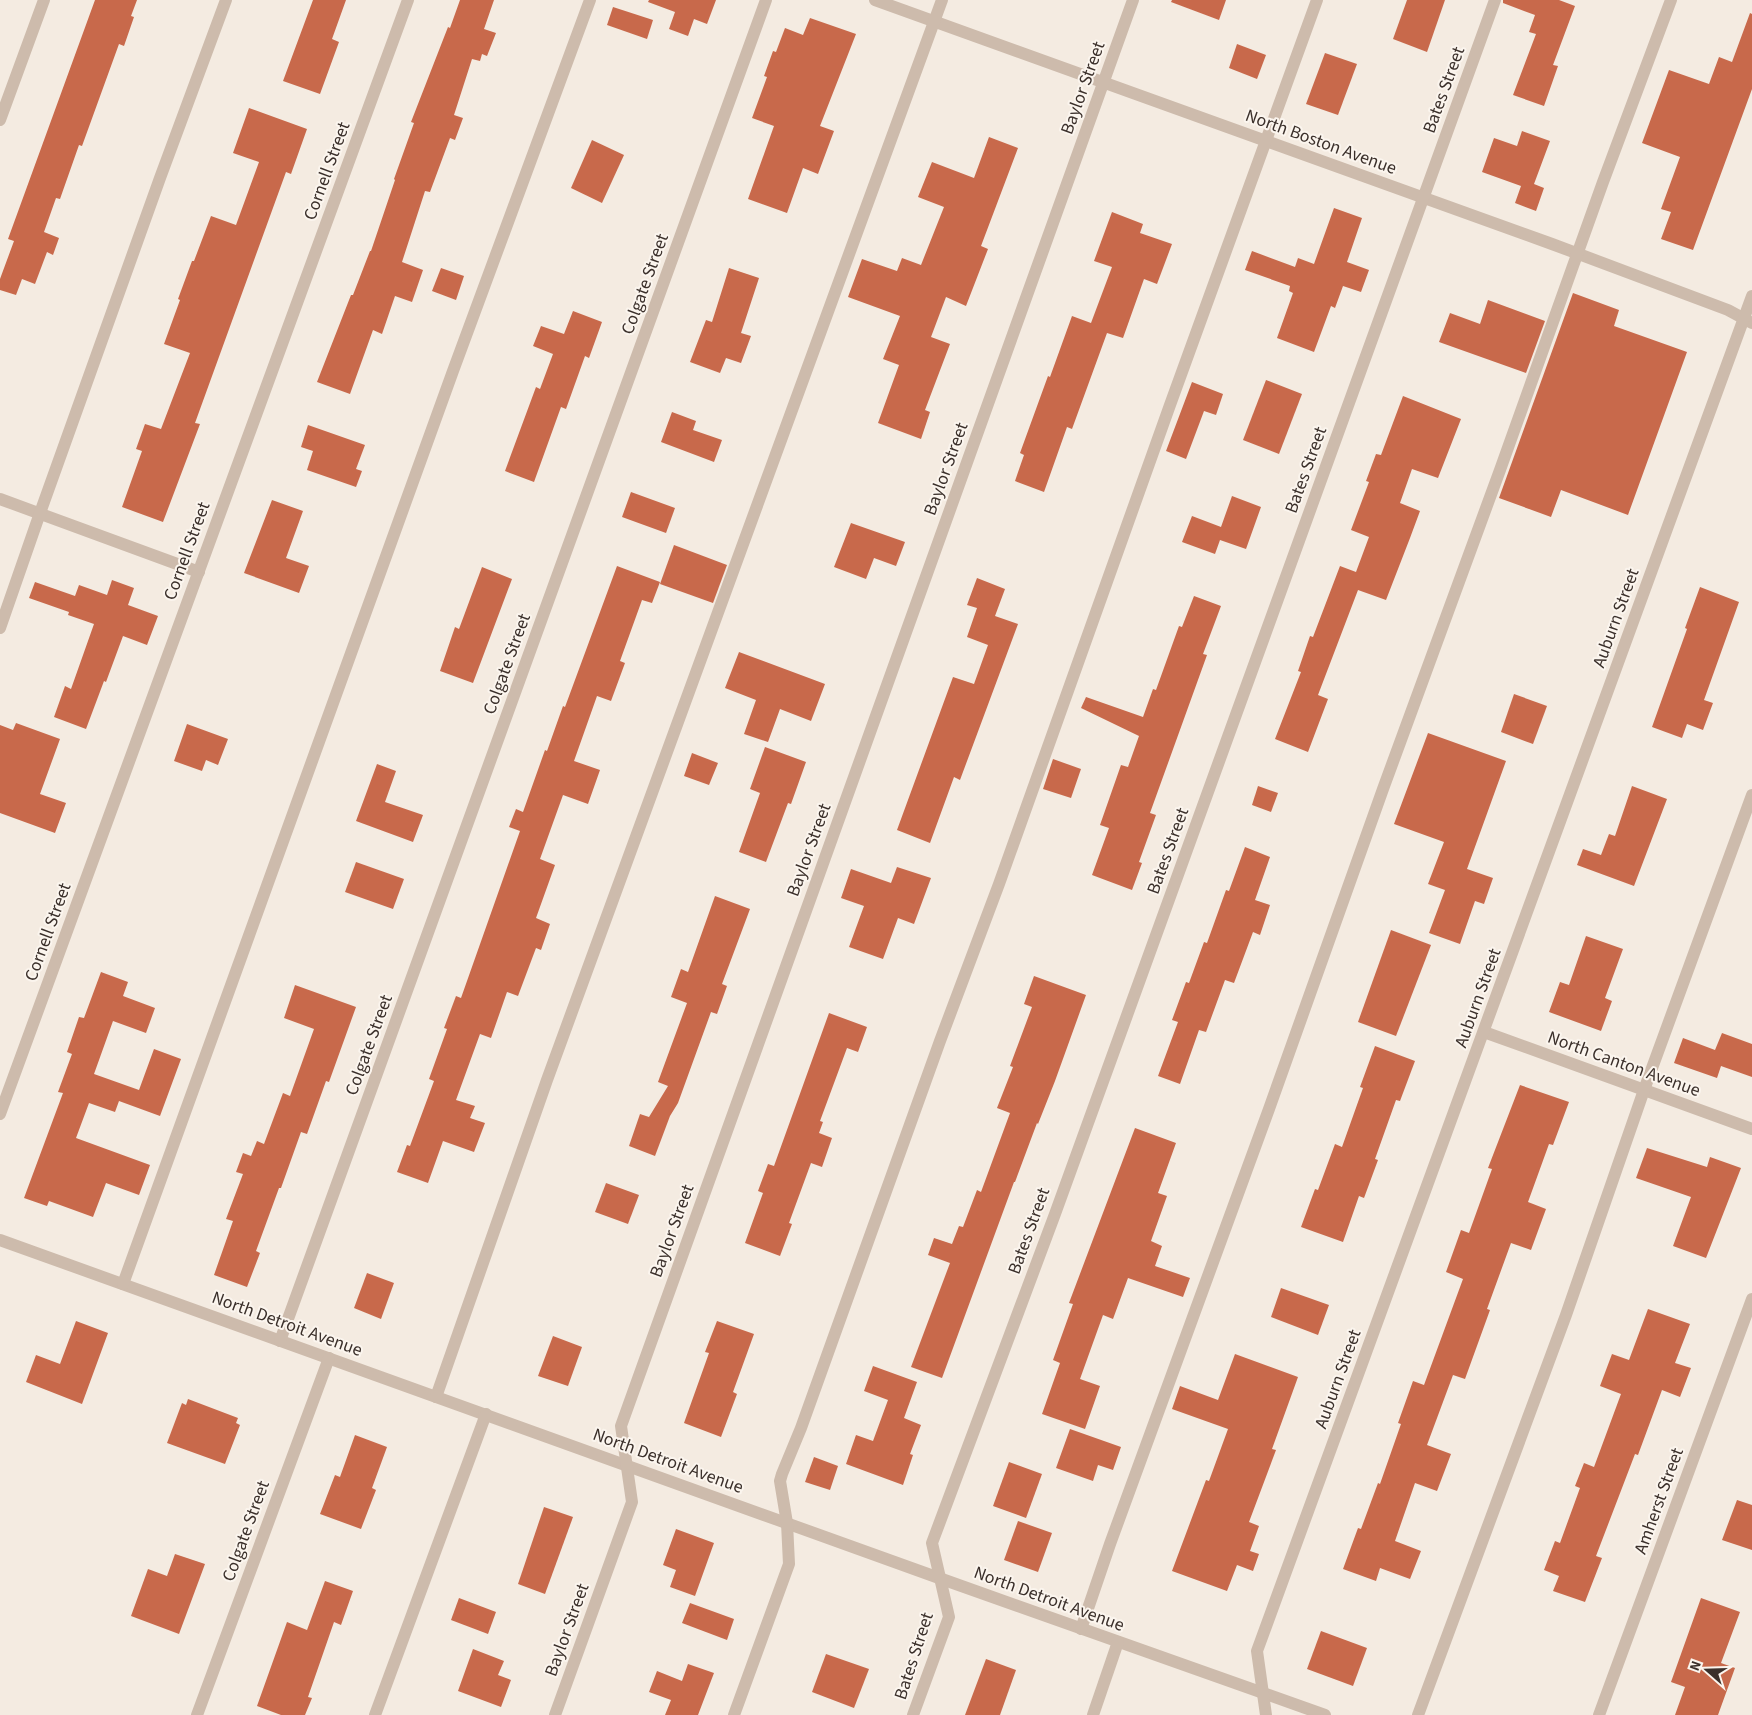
<svg xmlns="http://www.w3.org/2000/svg" width="1752" height="1715" font-family="'Source Sans 3',sans-serif">
  <style>
    .building { fill: #c8694b }
    .lines { fill: none; stroke-linecap: round; stroke-linejoin: round }
    .minor { stroke: #cdbbac; stroke-width: 12 }
    .labels { text-anchor: middle; dominant-baseline: central; stroke-width: 4; stroke-linejoin: round; paint-order: stroke }
    .street-label { font-size: 18px; fill: #3b302b; stroke: #fbf5ee }
  </style>
  <rect width="100%" height="100%" fill="#f4ebe1"/>
  <g class="building">
    <path d="M 95,0 L 137,0 L 131,16 L 134,17 L 124,46 L 119,44 L 82,146 L 79,145 L 60,199 L 56,198 L 44,232 L 59,238 L 53,255 L 47,252 L 35,284 L 22,279 L 16,295 L 0,290 L 0,279 L 14,241 L 8,239 Z"/>
    <path d="M 313,0 L 346,0 L 332,39 L 339,42 L 320,94 L 283,81 Z"/>
    <path d="M 460,0 L 494,0 L 484,29 L 496,33 L 487,56 L 482,54 L 480,61 L 472,59 L 454,115 L 463,118 L 455,140 L 450,138 L 430,192 L 425,191 L 402,262 L 423,270 L 412,302 L 395,296 L 382,334 L 373,330 L 350,394 L 317,382 L 351,295 L 353,295 L 370,251 L 371,251 L 395,180 L 394,179 L 414,123 L 411,122 L 448,27 L 450,28 Z"/>
    <path d="M 649,0 L 716,0 L 707,24 L 694,19 L 688,36 L 669,29 L 675,12 L 648,2 Z"/>
    <path d="M 1172,0 L 1226,0 L 1219,20 L 1171,2 Z"/>
    <path d="M 1407,0 L 1445,0 L 1427,52 L 1393,39 Z"/>
    <path d="M 1503,0 L 1559,0 L 1575,6 L 1553,65 L 1558,66 L 1544,106 L 1513,95 L 1536,34 L 1529,32 L 1535,15 L 1503,3 Z"/>
    <path d="M 613,7 L 653,20 L 647,39 L 607,25 Z"/>
    <path d="M 1750,13 L 1752,14 L 1752,89 L 1693,250 L 1661,239 L 1671,212 L 1661,209 L 1680,157 L 1642,143 L 1669,70 L 1709,84 L 1719,57 L 1732,62 Z"/>
    <path d="M 810,18 L 856,34 L 820,126 L 834,131 L 818,174 L 803,168 L 787,213 L 748,199 L 774,126 L 752,118 L 767,77 L 764,76 L 773,51 L 776,52 L 785,28 L 803,35 Z"/>
    <path d="M 1237,44 L 1266,55 L 1257,79 L 1229,68 Z"/>
    <path d="M 1325,53 L 1357,64 L 1338,115 L 1306,104 Z"/>
    <path d="M 249,108 L 307,129 L 291,174 L 286,172 L 195,423 L 200,424 L 163,522 L 122,507 L 142,451 L 136,449 L 145,424 L 161,429 L 190,353 L 164,344 L 180,300 L 178,299 L 192,261 L 194,261 L 211,216 L 236,225 L 259,162 L 233,153 Z"/>
    <path d="M 1522,131 L 1550,141 L 1534,184 L 1544,188 L 1536,211 L 1515,203 L 1521,186 L 1482,172 L 1494,138 L 1517,146 Z"/>
    <path d="M 989,137 L 1018,148 L 981,246 L 988,249 L 966,306 L 946,297 L 931,337 L 950,344 L 925,410 L 930,412 L 921,439 L 878,423 L 899,365 L 883,359 L 900,316 L 848,297 L 862,259 L 897,271 L 902,258 L 921,265 L 944,207 L 918,197 L 932,162 L 974,178 Z"/>
    <path d="M 592,140 L 624,155 L 602,203 L 571,188 Z"/>
    <path d="M 1334,208 L 1362,218 L 1347,262 L 1369,270 L 1361,292 L 1343,286 L 1335,308 L 1331,306 L 1314,352 L 1277,338 L 1293,293 L 1289,291 L 1290,286 L 1245,270 L 1252,251 L 1295,267 L 1298,258 L 1314,264 Z"/>
    <path d="M 1112,212 L 1143,224 L 1140,233 L 1172,244 L 1157,284 L 1144,279 L 1123,338 L 1107,333 L 1072,429 L 1067,427 L 1044,492 L 1015,481 L 1024,455 L 1020,453 L 1048,376 L 1050,377 L 1072,316 L 1091,323 L 1112,267 L 1094,261 Z"/>
    <path d="M 441,268 L 464,276 L 456,300 L 432,291 Z"/>
    <path d="M 729,268 L 759,278 L 741,333 L 751,336 L 741,363 L 726,358 L 720,373 L 690,362 L 706,320 L 712,322 Z"/>
    <path d="M 1573,293 L 1619,310 L 1614,326 L 1687,352 L 1628,515 L 1561,490 L 1551,517 L 1499,498 Z"/>
    <path d="M 1488,300 L 1545,321 L 1526,373 L 1439,342 L 1450,313 L 1480,324 Z"/>
    <path d="M 573,311 L 602,322 L 589,358 L 585,356 L 566,409 L 561,407 L 534,482 L 505,471 L 536,387 L 540,389 L 553,354 L 533,346 L 541,326 L 564,334 Z"/>
    <path d="M 1266,380 L 1302,394 L 1279,454 L 1243,440 Z"/>
    <path d="M 1192,382 L 1223,394 L 1216,415 L 1204,411 L 1186,459 L 1166,451 Z"/>
    <path d="M 1403,396 L 1461,419 L 1438,478 L 1412,469 L 1400,503 L 1420,511 L 1410,538 L 1386,600 L 1358,590 L 1318,695 L 1328,699 L 1308,752 L 1275,739 L 1301,672 L 1298,671 L 1310,636 L 1313,637 L 1340,566 L 1356,572 L 1369,537 L 1351,530 L 1369,482 L 1366,481 L 1376,454 L 1381,455 Z"/>
    <path d="M 672,412 L 696,421 L 693,430 L 722,440 L 714,462 L 661,442 Z"/>
    <path d="M 308,425 L 365,445 L 356,469 L 362,471 L 356,487 L 307,470 L 313,451 L 301,447 Z"/>
    <path d="M 631,492 L 675,508 L 666,533 L 622,517 Z"/>
    <path d="M 1232,496 L 1261,507 L 1246,549 L 1220,540 L 1215,554 L 1182,542 L 1192,516 L 1221,527 Z"/>
    <path d="M 272,500 L 303,511 L 286,558 L 309,566 L 299,593 L 244,573 Z"/>
    <path d="M 851,523 L 905,542 L 896,566 L 874,558 L 866,579 L 834,567 Z"/>
    <path d="M 674,545 L 727,565 L 713,603 L 660,584 Z"/>
    <path d="M 617,566 L 660,582 L 652,603 L 642,600 L 620,661 L 625,663 L 611,701 L 597,696 L 574,761 L 600,770 L 588,804 L 563,795 L 540,859 L 555,865 L 536,918 L 550,924 L 541,950 L 536,948 L 518,996 L 507,992 L 491,1038 L 480,1034 L 456,1100 L 475,1106 L 470,1118 L 485,1123 L 474,1152 L 443,1141 L 428,1183 L 397,1172 L 407,1145 L 410,1146 L 434,1081 L 429,1079 L 447,1029 L 444,1028 L 456,996 L 461,998 L 520,831 L 509,827 L 516,809 L 523,812 L 545,750 L 547,751 L 563,706 L 565,707 Z"/>
    <path d="M 482,567 L 512,579 L 473,683 L 440,671 L 455,627 L 459,629 Z"/>
    <path d="M 977,578 L 1005,589 L 995,616 L 1018,624 L 960,780 L 954,777 L 930,843 L 897,830 L 953,677 L 974,684 L 988,645 L 967,637 L 977,608 L 967,605 Z"/>
    <path d="M 112,580 L 134,588 L 128,605 L 158,616 L 147,645 L 123,636 L 106,682 L 104,681 L 86,729 L 54,717 L 65,686 L 71,689 L 94,624 L 68,615 L 69,612 L 29,598 L 35,582 L 75,596 L 79,585 L 107,595 Z"/>
    <path d="M 1700,587 L 1739,602 L 1704,700 L 1713,703 L 1703,730 L 1687,724 L 1682,738 L 1652,727 L 1687,629 L 1685,628 Z"/>
    <path d="M 1194,596 L 1221,606 L 1203,654 L 1207,655 L 1150,813 L 1156,815 L 1139,862 L 1142,863 L 1132,890 L 1092,875 L 1109,828 L 1100,825 L 1121,765 L 1128,767 L 1139,736 L 1081,708 L 1086,697 L 1143,717 L 1153,689 L 1156,690 L 1179,626 L 1182,627 Z"/>
    <path d="M 739,652 L 825,684 L 811,721 L 780,709 L 768,742 L 744,734 L 756,700 L 725,688 Z"/>
    <path d="M 1514,694 L 1547,706 L 1533,744 L 1501,732 Z"/>
    <path d="M 16,723 L 60,739 L 40,794 L 66,803 L 55,833 L 0,813 L 0,725 L 13,730 Z"/>
    <path d="M 187,724 L 228,739 L 218,765 L 206,760 L 202,771 L 174,761 Z"/>
    <path d="M 1428,733 L 1506,761 L 1467,869 L 1493,878 L 1484,904 L 1475,901 L 1460,944 L 1429,933 L 1445,890 L 1428,884 L 1444,842 L 1394,824 Z"/>
    <path d="M 765,747 L 806,762 L 791,804 L 788,803 L 766,862 L 739,852 L 760,793 L 750,789 Z"/>
    <path d="M 692,753 L 718,763 L 709,785 L 684,776 Z"/>
    <path d="M 1053,759 L 1081,769 L 1071,798 L 1043,789 Z"/>
    <path d="M 377,764 L 396,771 L 385,802 L 423,815 L 413,842 L 356,821 Z"/>
    <path d="M 1258,786 L 1278,793 L 1271,812 L 1252,805 Z"/>
    <path d="M 1632,786 L 1667,799 L 1634,886 L 1577,865 L 1583,849 L 1601,855 L 1609,834 L 1615,836 Z"/>
    <path d="M 1245,847 L 1270,857 L 1255,900 L 1270,905 L 1260,935 L 1253,932 L 1234,983 L 1225,980 L 1206,1032 L 1199,1030 L 1180,1084 L 1158,1076 L 1178,1022 L 1172,1020 L 1186,982 L 1189,983 L 1204,942 L 1207,943 L 1226,890 L 1229,891 Z"/>
    <path d="M 356,862 L 404,879 L 393,909 L 345,892 Z"/>
    <path d="M 897,867 L 931,878 L 914,924 L 898,918 L 883,959 L 849,947 L 864,906 L 841,898 L 851,869 L 891,883 Z"/>
    <path d="M 715,896 L 750,909 L 722,984 L 727,986 L 717,1014 L 711,1012 L 678,1103 L 670,1116 L 655,1156 L 629,1146 L 640,1114 L 649,1117 L 668,1086 L 658,1082 L 687,1003 L 671,997 L 681,969 L 688,972 Z"/>
    <path d="M 1391,930 L 1431,945 L 1396,1036 L 1358,1022 Z"/>
    <path d="M 1586,936 L 1623,949 L 1605,998 L 1612,1001 L 1601,1031 L 1549,1012 L 1560,982 L 1569,985 Z"/>
    <path d="M 101,972 L 128,982 L 123,996 L 155,1008 L 146,1033 L 113,1021 L 94,1074 L 139,1090 L 154,1049 L 181,1059 L 160,1116 L 119,1101 L 115,1112 L 89,1103 L 76,1138 L 150,1165 L 139,1195 L 106,1183 L 93,1217 L 49,1201 L 47,1206 L 24,1198 L 63,1093 L 58,1092 L 72,1054 L 67,1052 L 79,1017 L 84,1018 Z"/>
    <path d="M 1034,976 L 1086,995 L 1055,1081 L 1038,1124 L 1037,1123 L 1015,1182 L 1014,1182 L 942,1378 L 911,1367 L 950,1263 L 928,1255 L 934,1238 L 952,1244 L 959,1226 L 963,1227 L 977,1190 L 981,1192 L 1010,1113 L 997,1108 L 1013,1067 L 1010,1066 L 1032,1007 L 1024,1004 Z"/>
    <path d="M 295,985 L 356,1007 L 329,1082 L 326,1081 L 307,1134 L 301,1132 L 281,1188 L 279,1188 L 256,1251 L 260,1253 L 247,1287 L 214,1275 L 233,1221 L 226,1219 L 243,1174 L 236,1172 L 243,1153 L 251,1156 L 257,1141 L 264,1144 L 283,1093 L 290,1096 L 314,1029 L 284,1018 Z"/>
    <path d="M 829,1013 L 867,1027 L 858,1052 L 847,1048 L 820,1121 L 823,1122 L 819,1133 L 832,1138 L 822,1167 L 811,1163 L 789,1223 L 792,1224 L 780,1256 L 745,1243 L 763,1193 L 758,1191 L 768,1164 L 774,1166 Z"/>
    <path d="M 1722,1033 L 1752,1044 L 1752,1077 L 1721,1066 L 1717,1078 L 1674,1063 L 1683,1038 L 1715,1050 Z"/>
    <path d="M 1375,1046 L 1415,1061 L 1400,1101 L 1396,1100 L 1375,1159 L 1378,1160 L 1364,1198 L 1359,1196 L 1343,1242 L 1301,1227 L 1315,1189 L 1318,1190 L 1335,1144 L 1342,1147 L 1363,1088 L 1360,1087 Z"/>
    <path d="M 1520,1085 L 1569,1102 L 1553,1145 L 1549,1144 L 1528,1202 L 1546,1209 L 1531,1250 L 1511,1243 L 1487,1309 L 1490,1310 L 1465,1379 L 1453,1375 L 1427,1445 L 1451,1454 L 1437,1491 L 1415,1483 L 1395,1541 L 1421,1551 L 1410,1579 L 1380,1568 L 1376,1581 L 1343,1569 L 1358,1528 L 1361,1529 L 1378,1483 L 1380,1484 L 1401,1424 L 1398,1423 L 1413,1381 L 1424,1385 L 1463,1279 L 1446,1272 L 1461,1230 L 1469,1233 L 1492,1169 L 1488,1168 Z"/>
    <path d="M 1135,1128 L 1176,1143 L 1158,1193 L 1167,1196 L 1151,1241 L 1162,1246 L 1155,1266 L 1190,1278 L 1183,1297 L 1128,1278 L 1113,1319 L 1103,1315 L 1080,1379 L 1100,1386 L 1085,1429 L 1042,1414 L 1060,1363 L 1053,1360 L 1073,1304 L 1069,1303 Z"/>
    <path d="M 1647,1148 L 1707,1167 L 1710,1157 L 1741,1168 L 1706,1258 L 1673,1246 L 1691,1197 L 1636,1178 Z"/>
    <path d="M 606,1183 L 639,1195 L 628,1224 L 595,1212 Z"/>
    <path d="M 367,1273 L 394,1283 L 381,1319 L 354,1308 Z"/>
    <path d="M 1281,1288 L 1329,1305 L 1318,1335 L 1271,1317 Z"/>
    <path d="M 1648,1309 L 1690,1324 L 1675,1363 L 1691,1368 L 1680,1397 L 1662,1390 L 1638,1455 L 1635,1454 L 1596,1556 L 1602,1558 L 1585,1602 L 1553,1591 L 1559,1576 L 1544,1570 L 1555,1541 L 1560,1543 L 1580,1488 L 1575,1486 L 1584,1463 L 1594,1467 L 1621,1394 L 1600,1386 L 1612,1354 L 1629,1360 Z"/>
    <path d="M 76,1321 L 108,1333 L 82,1404 L 26,1382 L 36,1355 L 60,1364 Z"/>
    <path d="M 717,1321 L 754,1334 L 733,1392 L 737,1394 L 721,1437 L 684,1423 L 709,1353 L 705,1352 Z"/>
    <path d="M 553,1336 L 582,1347 L 568,1386 L 538,1376 Z"/>
    <path d="M 1235,1354 L 1298,1377 L 1272,1449 L 1276,1450 L 1249,1522 L 1259,1526 L 1250,1551 L 1259,1554 L 1253,1571 L 1237,1565 L 1227,1591 L 1172,1571 L 1206,1480 L 1209,1481 L 1228,1429 L 1172,1409 L 1180,1386 L 1218,1400 Z"/>
    <path d="M 873,1366 L 917,1382 L 904,1418 L 921,1425 L 910,1454 L 913,1455 L 903,1485 L 846,1464 L 856,1435 L 873,1441 L 888,1400 L 864,1391 Z"/>
    <path d="M 188,1399 L 238,1418 L 236,1423 L 240,1425 L 225,1464 L 167,1443 L 182,1403 L 186,1405 Z"/>
    <path d="M 1070,1429 L 1121,1447 L 1113,1470 L 1098,1465 L 1093,1481 L 1056,1468 Z"/>
    <path d="M 355,1435 L 387,1447 L 372,1488 L 376,1490 L 361,1529 L 320,1514 L 335,1475 L 340,1477 Z"/>
    <path d="M 814,1457 L 838,1466 L 830,1490 L 805,1482 Z"/>
    <path d="M 1009,1462 L 1042,1474 L 1026,1518 L 993,1506 Z"/>
    <path d="M 1737,1500 L 1752,1505 L 1752,1550 L 1722,1540 Z"/>
    <path d="M 544,1507 L 573,1517 L 545,1594 L 518,1584 Z"/>
    <path d="M 1018,1521 L 1052,1533 L 1038,1572 L 1004,1560 Z"/>
    <path d="M 676,1529 L 714,1543 L 695,1596 L 670,1587 L 676,1570 L 663,1565 Z"/>
    <path d="M 175,1554 L 205,1564 L 179,1634 L 131,1616 L 148,1569 L 167,1576 Z"/>
    <path d="M 325,1581 L 353,1591 L 341,1625 L 334,1622 L 308,1697 L 312,1698 L 305,1715 L 281,1715 L 257,1706 L 287,1622 L 307,1630 Z"/>
    <path d="M 459,1598 L 496,1612 L 488,1634 L 451,1620 Z"/>
    <path d="M 1701,1598 L 1740,1612 L 1721,1663 L 1735,1668 L 1718,1715 L 1675,1715 L 1685,1687 L 1671,1682 Z"/>
    <path d="M 690,1603 L 734,1619 L 727,1640 L 682,1623 Z"/>
    <path d="M 1321,1631 L 1367,1648 L 1353,1686 L 1307,1669 Z"/>
    <path d="M 473,1649 L 504,1661 L 498,1675 L 511,1680 L 501,1707 L 458,1691 Z"/>
    <path d="M 826,1654 L 869,1669 L 854,1708 L 812,1692 Z"/>
    <path d="M 986,1659 L 1016,1670 L 1000,1715 L 965,1715 Z"/>
    <path d="M 688,1664 L 714,1673 L 698,1715 L 665,1715 L 671,1700 L 649,1692 L 657,1671 L 682,1681 Z"/>
  </g>
  <g class="lines">
    <g class="minor">
      <path d="M 875,0 L 1552,244 L 1728,310 L 1752,323"/>
      <path d="M 0,120 L 44,0"/>
      <path d="M 0,499 L 199,572"/>
      <path d="M 0,628 L 40,513 L 160,178 L 226,0"/>
      <path d="M 1484,1032 L 1752,1129"/>
      <path d="M 0,1114 L 408,0"/>
      <path d="M 0,1240 L 939,1578 L 1325,1715"/>
      <path d="M 123,1284 L 453,371 L 590,0"/>
      <path d="M 280,1341 L 766,0"/>
      <path d="M 436,1397 L 547,1080 L 942,0"/>
      <path d="M 1081,1629 L 1110,1544 L 1269,1109 L 1383,789 L 1500,470 L 1603,182 L 1671,0"/>
      <path d="M 197,1715 L 329,1358"/>
      <path d="M 375,1715 L 486,1414"/>
      <path d="M 555,1715 L 632,1502 L 621,1426 L 1133,0"/>
      <path d="M 734,1715 L 789,1564 L 787,1523 L 780,1481 L 782,1474 L 801,1428 L 940,1041 L 999,884 L 1170,405 L 1317,0"/>
      <path d="M 913,1715 L 949,1617 L 932,1543 L 1055,1214 L 1495,0"/>
      <path d="M 1093,1715 L 1118,1642"/>
      <path d="M 1266,1715 L 1257,1651 L 1752,296"/>
      <path d="M 1418,1715 L 1566,1315 L 1644,1090 L 1752,795"/>
      <path d="M 1599,1715 L 1752,1299"/>
    </g>
  </g>
  <g class="labels">
    <g class="street-label">
      <text transform="translate(1083 88) rotate(-70)">Baylor Street</text>
      <text transform="translate(1444 90) rotate(-70)">Bates Street</text>
      <text transform="translate(1321 142) rotate(20)">North Boston Avenue</text>
      <text transform="translate(327 171) rotate(-70)">Cornell Street</text>
      <text transform="translate(645 284) rotate(-70)">Colgate Street</text>
      <text transform="translate(946 469) rotate(-70)">Baylor Street</text>
      <text transform="translate(1306 470) rotate(-70)">Bates Street</text>
      <text transform="translate(187 551) rotate(-70)">Cornell Street</text>
      <text transform="translate(1616 618) rotate(-70)">Auburn Street</text>
      <text transform="translate(507 664) rotate(-70)">Colgate Street</text>
      <text transform="translate(809 850) rotate(-70)">Baylor Street</text>
      <text transform="translate(1168 851) rotate(-70)">Bates Street</text>
      <text transform="translate(48 932) rotate(-70)">Cornell Street</text>
      <text transform="translate(1478 998) rotate(-70)">Auburn Street</text>
      <text transform="translate(369 1045) rotate(-70)">Colgate Street</text>
      <text transform="translate(1624 1064) rotate(20)">North Canton Avenue</text>
      <text transform="translate(672 1231) rotate(-70)">Baylor Street</text>
      <text transform="translate(1029 1231) rotate(-70)">Bates Street</text>
      <text transform="translate(287 1324) rotate(20)">North Detroit Avenue</text>
      <text transform="translate(1338 1379) rotate(-70)">Auburn Street</text>
      <text transform="translate(668 1461) rotate(20)">North Detroit Avenue</text>
      <text transform="translate(1659 1501) rotate(-70)">Amherst Street</text>
      <text transform="translate(246 1531) rotate(-70)">Colgate Street</text>
      <text transform="translate(1049 1599) rotate(20)">North Detroit Avenue</text>
      <text transform="translate(567 1630) rotate(-70)">Baylor Street</text>
      <text transform="translate(914 1656) rotate(-72)">Bates Street</text>
    </g>
  </g>
  <g transform="translate(1707 1670) rotate(290)" stroke="#fbf5ee" stroke-width="4" paint-order="stroke">
  <path d="M0-4L9 19L0 12L-9 19Z" fill="#3b302b"/>
  <text y="-8" font-size="14" font-weight="bold" text-anchor="middle" fill="#3b302b">N</text>
  </g>
</svg>
